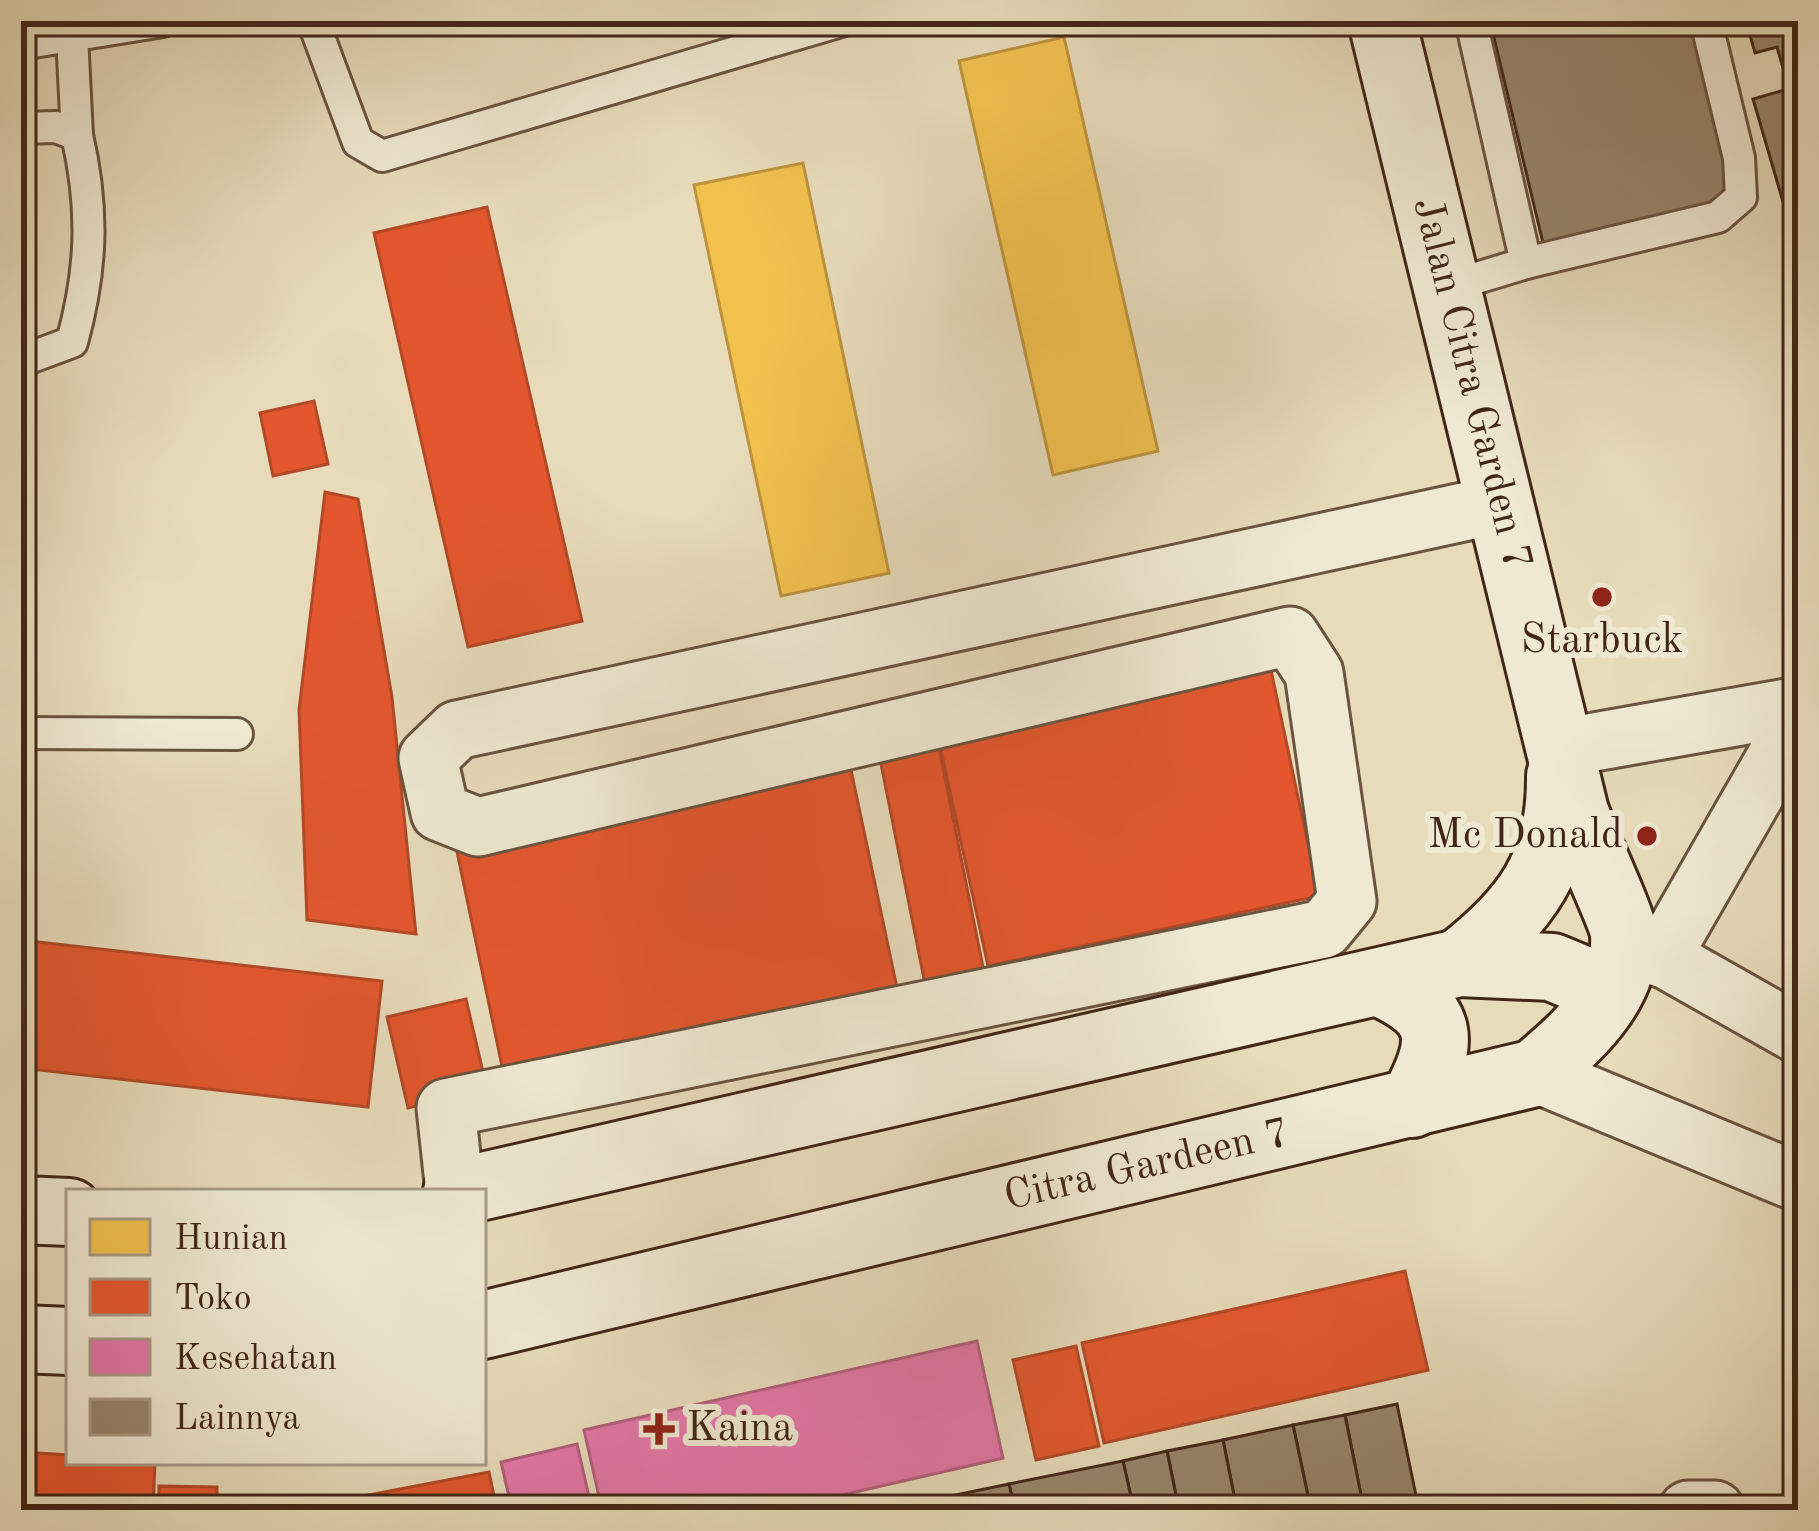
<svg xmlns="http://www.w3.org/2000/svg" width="1819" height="1531" font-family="'Old Standard TT',serif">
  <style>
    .homes { fill: #f2c14e; stroke: #bd933e; stroke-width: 3 }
    .shops { fill: #e4572e; stroke: #b34927; stroke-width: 3 }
    .health { fill: #e377a8; stroke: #b35f7c; stroke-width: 3 }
    .building { fill: #98856c; stroke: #422717; stroke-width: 3 }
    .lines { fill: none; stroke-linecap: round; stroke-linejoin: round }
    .lane-casing { stroke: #6b5440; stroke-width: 36 }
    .street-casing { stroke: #6b5440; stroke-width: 63 }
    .secondary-casing { stroke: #422717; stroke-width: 72 }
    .lane { stroke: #efe8d2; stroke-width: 30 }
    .street { stroke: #efe8d2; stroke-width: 57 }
    .secondary { stroke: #efe8d2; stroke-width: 66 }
    .poi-dot { fill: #8f2418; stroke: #efe8d2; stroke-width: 4.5 }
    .labels { text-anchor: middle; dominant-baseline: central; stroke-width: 12; stroke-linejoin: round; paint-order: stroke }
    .street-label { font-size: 42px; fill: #422717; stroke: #efe8d2 }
    .poi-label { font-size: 42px; fill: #422717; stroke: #efe8d2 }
  </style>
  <rect width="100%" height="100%" fill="#e7dbba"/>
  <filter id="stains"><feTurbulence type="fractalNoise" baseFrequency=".00167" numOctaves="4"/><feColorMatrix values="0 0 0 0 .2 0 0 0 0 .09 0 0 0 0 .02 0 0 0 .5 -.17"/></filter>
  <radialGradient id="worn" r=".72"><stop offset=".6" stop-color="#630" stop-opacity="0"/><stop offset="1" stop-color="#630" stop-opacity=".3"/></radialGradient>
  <g class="homes">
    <path d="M 1064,37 L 1158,451 L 1053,475 L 959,61 Z"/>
    <path d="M 803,163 L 889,573 L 781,596 L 694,185 Z"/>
  </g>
  <g class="shops">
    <path d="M 487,207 L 582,621 L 468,647 L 374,233 Z"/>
    <path d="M 314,401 L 328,464 L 273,476 L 260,413 Z"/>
    <path d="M 325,492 L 358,499 L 392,697 L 416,934 L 307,920 L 299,710 Z"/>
    <path d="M 1271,670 L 1319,896 L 988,966 L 939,741 Z"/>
    <path d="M 936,733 L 986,982 L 927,994 L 877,744 Z"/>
    <path d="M 850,765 L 897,988 L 503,1071 L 456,847 Z"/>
    <path d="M 21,940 L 382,981 L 368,1107 L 21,1068 Z"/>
    <path d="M 466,999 L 487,1089 L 408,1108 L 387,1017 Z"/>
    <path d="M 1405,1271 L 1428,1370 L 1104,1443 L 1082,1343 Z"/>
    <path d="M 1076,1346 L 1099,1446 L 1036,1460 L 1013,1360 Z"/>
    <path d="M 21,1452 L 69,1455 L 69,1462 L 155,1462 L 153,1510 L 21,1510 Z"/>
    <path d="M 489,1472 L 497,1510 L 235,1510 L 236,1502 L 332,1502 Z"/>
    <path d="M 159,1486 L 217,1487 L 217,1510 L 159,1510 Z"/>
  </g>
  <g class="health">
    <path d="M 977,1341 L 1003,1458 L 777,1510 L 602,1510 L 584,1430 Z"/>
    <path d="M 577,1444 L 592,1510 L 512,1510 L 501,1462 Z"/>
  </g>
  <g class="building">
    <path d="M 1490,21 L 1697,21 L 1738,197 L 1543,243 Z"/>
    <path d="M 1746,21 L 1798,21 L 1798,79 L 1787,82 L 1777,47 L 1755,53 Z"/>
    <path d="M 1798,86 L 1798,253 L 1753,99 Z"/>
    <path d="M 1397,1404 L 1419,1510 L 1364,1510 L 1345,1415 Z"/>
    <path d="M 1345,1415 L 1364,1510 L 1311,1510 L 1293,1425 Z"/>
    <path d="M 1293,1425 L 1311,1510 L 1237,1510 L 1223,1440 Z"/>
    <path d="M 1223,1440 L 1237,1510 L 1179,1510 L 1167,1451 Z"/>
    <path d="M 1167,1451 L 1179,1510 L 1134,1510 L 1123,1461 Z"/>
    <path d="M 1123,1461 L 1134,1510 L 1015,1510 L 1009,1484 Z"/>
    <path d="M 1009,1484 L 1015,1510 L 908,1510 L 907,1505 Z"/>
  </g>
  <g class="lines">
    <g class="lane-casing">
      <g id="lane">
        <path d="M 313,21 L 358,142 L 382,156 L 841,21"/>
        <path d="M 72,36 L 77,135"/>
        <path d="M 21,44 L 163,21"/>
        <path d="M 21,128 L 56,127 L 77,135 C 94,209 92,269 72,342 L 21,361"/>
        <path d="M 1526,263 L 1718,217 L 1741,197 L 1739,158 L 1706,21"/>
        <path d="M 1447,287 L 1526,263 L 1471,21"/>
        <path d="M 21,733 L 237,734"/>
      </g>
    </g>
    <g class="street-casing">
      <g id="street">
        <path d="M 1560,748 L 1798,706"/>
        <path d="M 1632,940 L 1798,1034"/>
        <path d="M 1661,958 L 1798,719"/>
        <path d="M 1535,1073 L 1798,1182"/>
        <path d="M 455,1192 L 446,1108 L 1324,929 L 1347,901 L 1314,673 L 1290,636 L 478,827 L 440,812 L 428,758 L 457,730 L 1500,504"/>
        <path d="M 1688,1510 L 1715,1510"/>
      </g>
    </g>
    <g class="secondary-casing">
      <g id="secondary">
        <path d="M 1459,963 C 1526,911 1561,864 1560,776"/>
        <path d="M 1378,982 C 1448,1012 1446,1041 1412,1104"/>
        <path d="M 457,1192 L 1459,963 L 1552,967 L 1610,991"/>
        <path d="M 21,1210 L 69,1212"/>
        <path d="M 483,1325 L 1535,1073 C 1574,1040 1628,994 1624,935 C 1623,920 1583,835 1575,812 L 1382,21"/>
        <path d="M 21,1339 L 69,1341"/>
      </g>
    </g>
    <use href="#lane" class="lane"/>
    <use href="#street" class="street"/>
    <use href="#secondary" class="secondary"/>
  </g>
  <g class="poi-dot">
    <circle cx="1602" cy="597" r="12"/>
    <circle cx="1647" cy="836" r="12"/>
    <path d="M653 1411h12v12h12v12h-12v12h-12v-12h-12v-12h12z"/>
  </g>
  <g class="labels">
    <g class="street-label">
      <text transform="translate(1471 384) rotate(76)">Jalan Citra Garden 7</text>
      <text transform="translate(1147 1166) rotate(-13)">Citra Gardeen 7</text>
    </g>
    <g class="poi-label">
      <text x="1602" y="641">Starbuck</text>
      <text x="1623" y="836" text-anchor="end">Mc Donald</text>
      <text x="686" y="1429" text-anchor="start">Kaina</text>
    </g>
  </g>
  <rect width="1819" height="1531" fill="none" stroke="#e7dbba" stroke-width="72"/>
  <rect x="24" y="24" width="1771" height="1483" fill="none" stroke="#422717" stroke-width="6"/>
  <rect x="36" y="36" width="1747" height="1459" fill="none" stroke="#422717" stroke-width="3"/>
  <rect x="66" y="1189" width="420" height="276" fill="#efe8d2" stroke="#aa9b87" stroke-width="3"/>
  <rect x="90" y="1219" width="60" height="36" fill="#f2c14e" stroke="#aa9b87" stroke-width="3"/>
  <text x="174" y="1249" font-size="36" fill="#422717">Hunian</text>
  <rect x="90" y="1279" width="60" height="36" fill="#e4572e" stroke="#aa9b87" stroke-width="3"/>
  <text x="174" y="1309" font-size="36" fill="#422717">Toko</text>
  <rect x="90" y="1339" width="60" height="36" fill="#e377a8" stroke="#aa9b87" stroke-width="3"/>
  <text x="174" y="1369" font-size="36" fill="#422717">Kesehatan</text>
  <rect x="90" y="1399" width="60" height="36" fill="#98856c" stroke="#aa9b87" stroke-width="3"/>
  <text x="174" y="1429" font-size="36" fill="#422717">Lainnya</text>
  <rect width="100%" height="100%" filter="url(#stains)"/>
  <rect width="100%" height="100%" fill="url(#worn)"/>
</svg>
